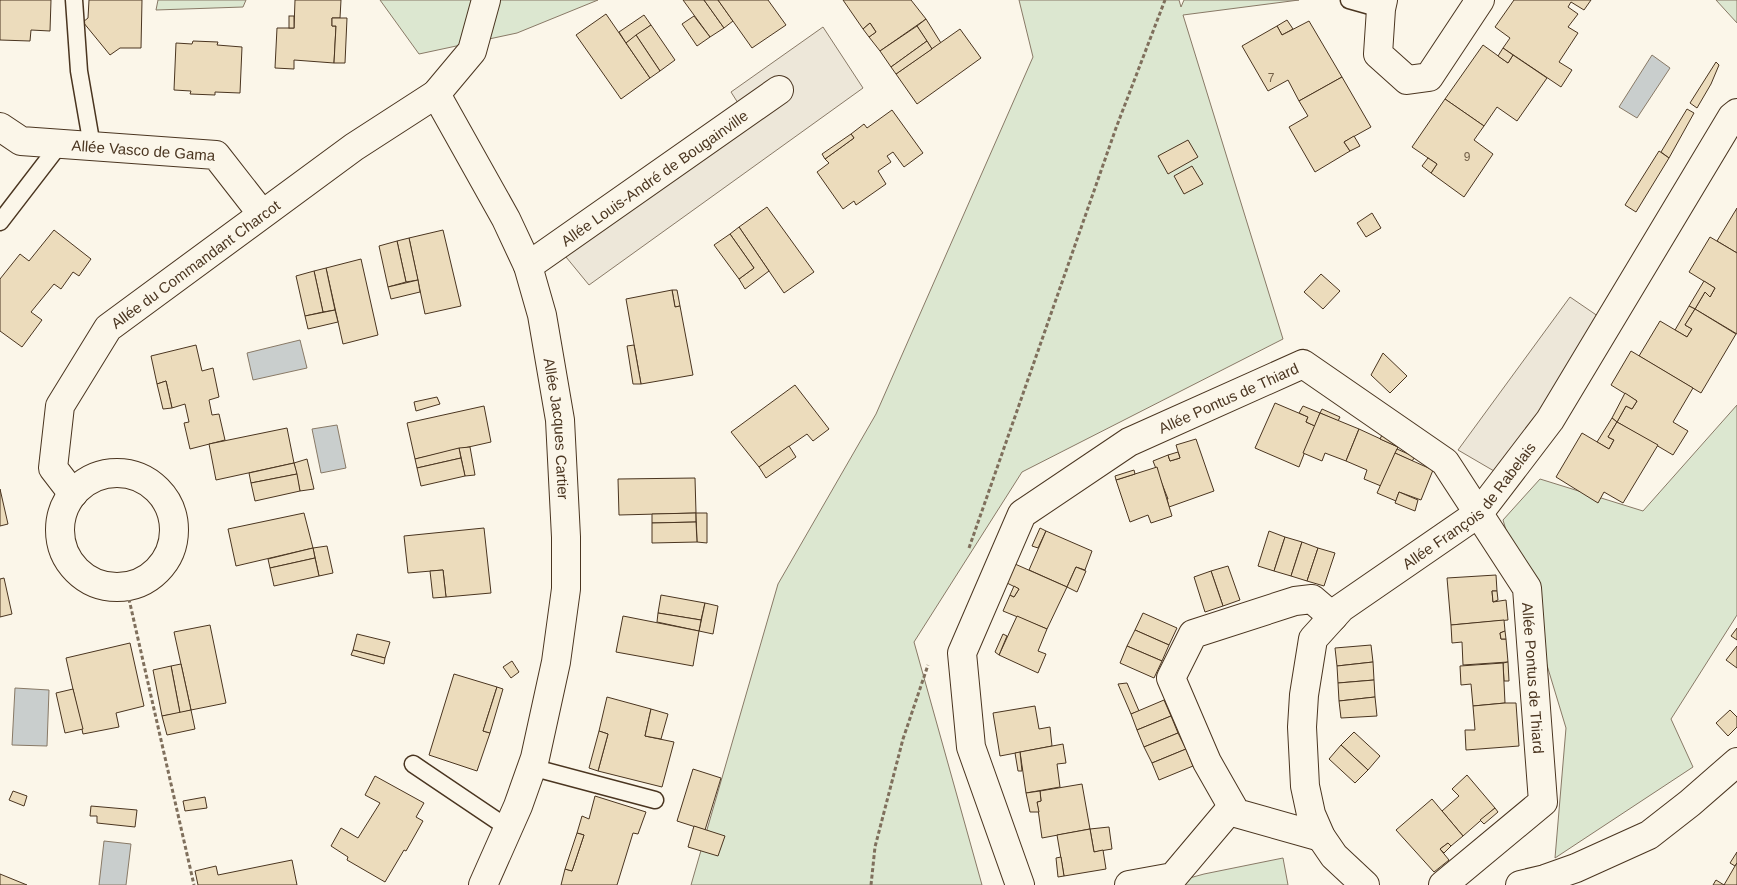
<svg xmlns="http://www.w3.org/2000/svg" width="1737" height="885" font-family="Arial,sans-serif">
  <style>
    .green { fill: #dce7d0; stroke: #887966 }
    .parking { fill: #ede7d9; stroke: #887966 }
    .water { fill: #c9cecd; stroke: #887966 }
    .building { fill: #ecdcbc; stroke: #4a3520 }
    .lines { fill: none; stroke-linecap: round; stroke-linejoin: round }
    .service-casing { stroke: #4a3520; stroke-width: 19 }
    .minor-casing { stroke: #4a3520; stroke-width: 30 }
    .path { stroke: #7f6f5c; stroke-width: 3; stroke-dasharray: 4 2.5; stroke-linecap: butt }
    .service { stroke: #fbf6e9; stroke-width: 16 }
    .minor { stroke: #fbf6e9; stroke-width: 28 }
    .labels { text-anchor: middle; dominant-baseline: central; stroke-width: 4; stroke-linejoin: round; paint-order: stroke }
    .number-label { font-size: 12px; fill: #725f47 }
    .street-label { font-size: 15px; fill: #4a3520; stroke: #fbf6e9 }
  </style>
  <rect width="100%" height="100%" fill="#fbf6e9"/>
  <g class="green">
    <path d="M 158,0 L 246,0 L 243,7 L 156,10 Z"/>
    <path d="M 380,0 L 598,0 L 517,33 L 419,54 Z"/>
    <path d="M 1019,0 L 1179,0 L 1181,7 L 1184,0 L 1299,0 L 1183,15 L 1283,339 L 1022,472 L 914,642 L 982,885 L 691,885 L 778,584 L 876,414 L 1033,57 Z"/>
    <path d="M 1716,0 L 1737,0 L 1737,23 Z"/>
    <path d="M 1737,405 L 1737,615 L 1671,719 L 1693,767 L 1555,858 L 1566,728 L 1503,520 L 1540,479 L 1643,511 Z"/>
    <path d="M 1283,858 L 1288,885 L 1164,885 L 1204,874 Z"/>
  </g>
  <g class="parking">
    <path d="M 823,27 L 863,88 L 589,285 L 557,246 L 745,114 L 731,92 Z"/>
    <path d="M 1570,297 L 1608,323 L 1506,478 L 1458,450 Z"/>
  </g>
  <g class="water">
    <path d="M 1652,55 L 1670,68 L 1637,118 L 1619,107 Z"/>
    <path d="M 300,340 L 307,368 L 253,380 L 247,353 Z"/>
    <path d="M 337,425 L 346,468 L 321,473 L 312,429 Z"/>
    <path d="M 15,688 L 49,690 L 47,746 L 12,745 Z"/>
    <path d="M 104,841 L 131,844 L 126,885 L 99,885 Z"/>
  </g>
  <g class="building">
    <path d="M 0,0 L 51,0 L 50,31 L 31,30 L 30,41 L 0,40 Z"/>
    <path d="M 89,0 L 142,0 L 141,48 L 120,48 L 110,55 L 83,22 L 88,18 Z"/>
    <path d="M 295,0 L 341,0 L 340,18 L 332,18 L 332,26 L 336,26 L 334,63 L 294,60 L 294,69 L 275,68 L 277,28 L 294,28 Z"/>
    <path d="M 683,0 L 704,0 L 724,28 L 710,37 Z"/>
    <path d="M 704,0 L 718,0 L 733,21 L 724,28 Z"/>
    <path d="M 718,0 L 768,0 L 786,25 L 752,48 Z"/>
    <path d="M 843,0 L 911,0 L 926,19 L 880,51 L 869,37 L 876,32 L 870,23 L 863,29 Z"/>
    <path d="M 1514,0 L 1591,0 L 1584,10 L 1571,2 L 1568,7 L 1578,14 L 1568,27 L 1578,33 L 1559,62 L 1572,70 L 1561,87 L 1503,48 L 1510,38 L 1495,27 Z"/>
    <path d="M 606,14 L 650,78 L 621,99 L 576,35 Z"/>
    <path d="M 644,15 L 651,25 L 626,43 L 619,32 Z"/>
    <rect x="289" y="16" width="5" height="12"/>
    <path d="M 694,16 L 710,37 L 697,46 L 682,24 Z"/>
    <path d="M 332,18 L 347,18 L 345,63 L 334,63 L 336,26 L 332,26 Z"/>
    <path d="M 926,19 L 941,43 L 932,49 L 917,26 Z"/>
    <path d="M 1287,20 L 1293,29 L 1282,35 L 1277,26 Z"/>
    <path d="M 1309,21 L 1342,77 L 1299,101 L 1288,80 L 1268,91 L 1242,46 L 1277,26 L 1282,35 Z"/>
    <path d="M 870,23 L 876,32 L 869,37 L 863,29 Z"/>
    <path d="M 651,25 L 675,60 L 660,71 L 636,35 Z"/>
    <path d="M 917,26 L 927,41 L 891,67 L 880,51 Z"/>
    <path d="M 960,29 L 981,58 L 917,104 L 896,74 Z"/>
    <path d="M 636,35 L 660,71 L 650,78 L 626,43 Z"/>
    <path d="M 193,41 L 218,42 L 217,45 L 242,47 L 240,93 L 215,92 L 215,95 L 190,94 L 191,91 L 174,90 L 176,43 L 192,44 Z"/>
    <path d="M 927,41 L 932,49 L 896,74 L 891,67 Z"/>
    <path d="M 1483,45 L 1508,63 L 1513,55 L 1547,78 L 1517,121 L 1497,107 L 1484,126 L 1445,99 Z"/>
    <path d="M 1503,48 L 1513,55 L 1508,63 L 1498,56 Z"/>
    <path d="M 1716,62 L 1719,65 L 1711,84 L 1697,108 L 1690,103 Z"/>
    <path d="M 1342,77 L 1371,127 L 1344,142 L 1350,151 L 1315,172 L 1289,127 L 1308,116 L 1299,101 Z"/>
    <path d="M 1445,99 L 1484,126 L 1474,140 L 1493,154 L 1464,197 L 1431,173 L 1437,164 L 1412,147 Z"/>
    <path d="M 1687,109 L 1694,113 L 1669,158 L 1661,152 Z"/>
    <path d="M 892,110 L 923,153 L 904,167 L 893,152 L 887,156 L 891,162 L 878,171 L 886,184 L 856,205 L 854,201 L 843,209 L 817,172 L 829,163 L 825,159 L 854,138 L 851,134 L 864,124 L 867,128 Z"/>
    <path d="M 851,134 L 854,138 L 825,159 L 822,154 Z"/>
    <path d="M 1354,136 L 1360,146 L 1350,151 L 1344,142 Z"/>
    <path d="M 1188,140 L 1198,157 L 1168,174 L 1158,156 Z"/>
    <path d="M 1659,151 L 1669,158 L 1636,212 L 1625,205 Z"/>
    <path d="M 1428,158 L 1437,164 L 1431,173 L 1422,166 Z"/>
    <path d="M 1192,166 L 1203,184 L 1184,194 L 1174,176 Z"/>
    <path d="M 767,207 L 814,272 L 784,293 L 739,227 Z"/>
    <path d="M 1737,208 L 1737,253 L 1717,241 Z"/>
    <path d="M 1372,213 L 1381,228 L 1366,237 L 1357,223 Z"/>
    <path d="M 739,227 L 769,271 L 745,289 L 739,279 L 754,268 L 730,234 Z"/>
    <path d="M 54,230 L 91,259 L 79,276 L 73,272 L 61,289 L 54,284 L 31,312 L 42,320 L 22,347 L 0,331 L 0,279 L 20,254 L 29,261 Z"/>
    <path d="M 443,230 L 461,306 L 425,314 L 409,238 Z"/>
    <path d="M 730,234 L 754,268 L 739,279 L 714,245 Z"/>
    <path d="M 1710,237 L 1737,253 L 1737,334 L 1695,309 L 1705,292 L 1710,297 L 1715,288 L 1689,272 Z"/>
    <path d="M 409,238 L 418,280 L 406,282 L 397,241 Z"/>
    <path d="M 397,241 L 406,282 L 388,287 L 379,246 Z"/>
    <path d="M 361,259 L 378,335 L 343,344 L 326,268 Z"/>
    <path d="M 326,268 L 335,310 L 323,312 L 314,271 Z"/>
    <path d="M 314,271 L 323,312 L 305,316 L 296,276 Z"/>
    <path d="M 1321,274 L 1340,291 L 1323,309 L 1304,292 Z"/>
    <path d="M 418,280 L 420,292 L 391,299 L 388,287 Z"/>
    <path d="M 1704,281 L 1715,288 L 1710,297 L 1705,292 L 1695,309 L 1689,306 Z"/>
    <path d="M 672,290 L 677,290 L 680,306 L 675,307 Z"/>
    <path d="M 672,290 L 675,307 L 680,306 L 693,375 L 641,384 L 626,299 Z"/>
    <path d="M 1689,306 L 1695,309 L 1685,325 L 1692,329 L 1687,337 L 1675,330 Z"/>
    <path d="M 1695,309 L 1736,334 L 1701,393 L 1639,356 L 1660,321 L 1687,337 L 1692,329 L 1685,325 Z"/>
    <path d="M 335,310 L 338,322 L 308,329 L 305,316 Z"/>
    <path d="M 196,345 L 202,371 L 213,368 L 219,397 L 209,400 L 212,415 L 219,414 L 225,440 L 190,449 L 184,423 L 189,422 L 185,404 L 172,408 L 166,381 L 157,384 L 151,356 Z"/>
    <path d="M 634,345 L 641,384 L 633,384 L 627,346 Z"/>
    <path d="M 1631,351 L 1693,388 L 1673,422 L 1688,431 L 1673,455 L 1617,422 L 1626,406 L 1632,409 L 1637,401 L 1611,385 Z"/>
    <path d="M 1383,353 L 1407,376 L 1390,393 L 1371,375 Z"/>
    <path d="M 166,381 L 172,408 L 163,409 L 157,384 Z"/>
    <path d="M 795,385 L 829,429 L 813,441 L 807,434 L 759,467 L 731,432 Z"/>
    <path d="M 1625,393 L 1637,401 L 1632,409 L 1626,406 L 1617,422 L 1612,418 Z"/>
    <path d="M 437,397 L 440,404 L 416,411 L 414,402 Z"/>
    <path d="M 1275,403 L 1308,417 L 1306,422 L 1315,426 L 1299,467 L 1255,448 Z"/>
    <path d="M 484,406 L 491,442 L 415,459 L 407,423 Z"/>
    <path d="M 1303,406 L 1320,413 L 1315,426 L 1306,422 L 1308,417 L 1299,413 Z"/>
    <path d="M 1322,409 L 1340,417 L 1338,421 L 1320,413 Z"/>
    <path d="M 1320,413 L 1359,429 L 1346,461 L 1325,453 L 1322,461 L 1303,453 Z"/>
    <path d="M 1612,418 L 1617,422 L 1608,437 L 1614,440 L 1609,449 L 1597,442 Z"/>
    <path d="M 1617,422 L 1658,445 L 1623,503 L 1604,492 L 1598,503 L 1556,477 L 1582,433 L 1609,449 L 1614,440 L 1608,437 Z"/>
    <path d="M 287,428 L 294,463 L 216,480 L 209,444 Z"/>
    <path d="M 1359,429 L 1398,447 L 1381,486 L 1364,479 L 1367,470 L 1346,461 Z"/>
    <path d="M 1382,435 L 1398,447 L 1380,439 Z"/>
    <path d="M 1196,439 L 1214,491 L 1169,507 L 1167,499 L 1168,499 L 1153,461 L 1168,455 L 1170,461 L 1180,458 L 1176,445 Z"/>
    <path d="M 789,446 L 796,457 L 766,478 L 759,467 Z"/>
    <path d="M 470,447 L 475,475 L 465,476 L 459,448 Z"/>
    <path d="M 459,448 L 461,458 L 417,468 L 415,459 Z"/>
    <path d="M 1397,449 L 1415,457 L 1412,461 L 1395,453 Z"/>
    <path d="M 1178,452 L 1180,458 L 1170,461 L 1168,455 Z"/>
    <path d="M 1395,453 L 1433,470 L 1421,500 L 1399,492 L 1396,501 L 1377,493 Z"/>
    <path d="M 461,458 L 465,476 L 421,486 L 417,468 Z"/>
    <path d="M 307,459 L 314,489 L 300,491 L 294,463 Z"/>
    <path d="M 294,463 L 297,474 L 251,483 L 249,473 Z"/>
    <path d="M 1157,467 L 1172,516 L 1151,523 L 1148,515 L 1130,522 L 1116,480 Z"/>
    <path d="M 1134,470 L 1135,474 L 1116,480 L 1115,476 Z"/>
    <path d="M 297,474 L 300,491 L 255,501 L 251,483 Z"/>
    <path d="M 695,478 L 696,513 L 619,515 L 618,479 Z"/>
    <path d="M 0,489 L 8,524 L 0,526 Z"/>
    <path d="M 1399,492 L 1418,500 L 1415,511 L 1395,503 Z"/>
    <path d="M 304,513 L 313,548 L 236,566 L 228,529 Z"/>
    <path d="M 696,513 L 696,522 L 652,523 L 652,514 Z"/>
    <path d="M 696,513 L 707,513 L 707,543 L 697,542 Z"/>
    <path d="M 696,522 L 697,542 L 652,543 L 652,523 Z"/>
    <path d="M 484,528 L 491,593 L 446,597 L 443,570 L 408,573 L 404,536 Z"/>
    <path d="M 1040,528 L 1046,531 L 1038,548 L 1032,546 Z"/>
    <path d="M 1046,531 L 1092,551 L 1085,570 L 1076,567 L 1067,587 L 1029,570 Z"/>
    <path d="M 1269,531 L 1285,537 L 1274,571 L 1258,566 Z"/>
    <path d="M 1285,537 L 1302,542 L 1291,576 L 1274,571 Z"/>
    <path d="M 1302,542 L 1318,548 L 1307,581 L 1291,576 Z"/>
    <path d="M 327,546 L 333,573 L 319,576 L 313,548 Z"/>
    <path d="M 313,548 L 315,558 L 270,568 L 268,559 Z"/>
    <path d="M 1318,548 L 1335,553 L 1324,586 L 1307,581 Z"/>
    <path d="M 315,558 L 319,576 L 274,586 L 270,568 Z"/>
    <path d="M 1015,564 L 1067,587 L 1047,629 L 1003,611 L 1010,595 L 1014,597 L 1019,589 L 1007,583 Z"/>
    <path d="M 1228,566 L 1240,600 L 1223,606 L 1211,571 Z"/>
    <path d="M 1076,567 L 1086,571 L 1077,592 L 1067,587 Z"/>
    <path d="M 443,570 L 446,597 L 433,598 L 430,571 Z"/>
    <path d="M 1211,571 L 1223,606 L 1205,612 L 1194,577 Z"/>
    <path d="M 1496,575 L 1497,591 L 1492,591 L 1493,602 L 1506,600 L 1508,620 L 1451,625 L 1447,578 Z"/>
    <path d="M 4,578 L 12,614 L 0,617 L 0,579 Z"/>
    <path d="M 1014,586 L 1019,589 L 1014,597 L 1010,595 Z"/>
    <path d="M 1492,591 L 1497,591 L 1498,600 L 1493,602 Z"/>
    <path d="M 661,595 L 705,603 L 701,620 L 658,613 Z"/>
    <path d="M 705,603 L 718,606 L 713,634 L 699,631 Z"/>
    <path d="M 658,613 L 701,620 L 699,631 L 657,622 Z"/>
    <path d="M 1143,613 L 1177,628 L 1169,645 L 1135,630 Z"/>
    <path d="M 623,616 L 699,631 L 693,666 L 616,652 Z"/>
    <path d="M 1017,616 L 1047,629 L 1038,651 L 1046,654 L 1038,673 L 999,655 Z"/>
    <path d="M 1504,620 L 1505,631 L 1500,633 L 1501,639 L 1506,639 L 1508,662 L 1463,665 L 1462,642 L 1452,643 L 1451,625 Z"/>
    <path d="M 210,625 L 226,703 L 191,710 L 174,632 Z"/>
    <path d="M 1737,628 L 1737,640 L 1731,636 Z"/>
    <path d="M 1135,630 L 1169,645 L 1162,661 L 1127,646 Z"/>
    <path d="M 1505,631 L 1506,639 L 1501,639 L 1500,633 Z"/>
    <path d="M 357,634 L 390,642 L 385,658 L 353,650 Z"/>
    <path d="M 1003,634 L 1007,636 L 999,655 L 995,652 Z"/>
    <path d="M 130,643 L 144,706 L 116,713 L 119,727 L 83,734 L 66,658 Z"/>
    <path d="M 1371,645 L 1373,662 L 1337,666 L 1335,648 Z"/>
    <path d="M 1127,646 L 1162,661 L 1154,678 L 1120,663 Z"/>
    <path d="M 1737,646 L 1737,668 L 1726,660 Z"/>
    <path d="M 353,650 L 385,658 L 384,664 L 351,655 Z"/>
    <path d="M 512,661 L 519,672 L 511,678 L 503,667 Z"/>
    <path d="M 1373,662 L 1374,680 L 1338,683 L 1337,666 Z"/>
    <path d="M 1508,662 L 1509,681 L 1504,681 L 1503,663 Z"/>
    <path d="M 1503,663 L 1505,703 L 1473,706 L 1471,684 L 1461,685 L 1460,666 Z"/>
    <path d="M 181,664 L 191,710 L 180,713 L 171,666 Z"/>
    <path d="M 171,666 L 180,713 L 162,716 L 153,670 Z"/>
    <path d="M 454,674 L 497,687 L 483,731 L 490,733 L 477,771 L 429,755 Z"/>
    <path d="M 1374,680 L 1375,697 L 1339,701 L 1338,683 Z"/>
    <path d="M 1127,683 L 1139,711 L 1131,714 L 1118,684 Z"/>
    <path d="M 497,687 L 503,689 L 490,733 L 483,731 Z"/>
    <path d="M 73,689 L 83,729 L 65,733 L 56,693 Z"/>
    <path d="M 607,697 L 651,709 L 645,736 L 674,742 L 662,787 L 598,771 L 608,734 L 599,731 Z"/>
    <path d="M 1375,697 L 1377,716 L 1341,718 L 1339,701 Z"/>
    <path d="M 1164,700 L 1171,716 L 1137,730 L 1131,714 Z"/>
    <path d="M 1505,703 L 1516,703 L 1519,746 L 1466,750 L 1465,730 L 1475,730 L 1473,706 Z"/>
    <path d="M 1035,706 L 1039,729 L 1050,727 L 1052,746 L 1000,756 L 993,713 Z"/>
    <path d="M 651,709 L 668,714 L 661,739 L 645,736 Z"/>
    <path d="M 191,710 L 195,729 L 167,735 L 162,716 Z"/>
    <path d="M 1730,710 L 1737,717 L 1737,727 L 1728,736 L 1716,723 Z"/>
    <path d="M 1171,716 L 1178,733 L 1144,747 L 1137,730 Z"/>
    <path d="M 599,731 L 608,734 L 598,771 L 589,768 Z"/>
    <path d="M 1354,732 L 1380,756 L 1368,770 L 1341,745 Z"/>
    <path d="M 1178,733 L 1186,749 L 1152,763 L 1144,747 Z"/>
    <path d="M 1063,744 L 1066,763 L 1057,764 L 1060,787 L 1026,793 L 1020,752 Z"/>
    <path d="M 1341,745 L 1368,770 L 1355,783 L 1329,759 Z"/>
    <path d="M 1186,749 L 1193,766 L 1159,780 L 1152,763 Z"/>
    <path d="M 1020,752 L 1022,771 L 1018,771 L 1015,753 Z"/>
    <path d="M 693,769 L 721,778 L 705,830 L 677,821 Z"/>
    <path d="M 1467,775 L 1495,808 L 1463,836 L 1442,811 L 1459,796 L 1452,789 Z"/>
    <path d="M 375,776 L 424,803 L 416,817 L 423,821 L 406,851 L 404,850 L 385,882 L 347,860 L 348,857 L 331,846 L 341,828 L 358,838 L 380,803 L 365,795 Z"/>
    <path d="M 1082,784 L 1090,829 L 1042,838 L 1037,802 L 1041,801 L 1040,791 Z"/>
    <path d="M 13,791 L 27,796 L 24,806 L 9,800 Z"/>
    <path d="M 1040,791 L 1041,801 L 1037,802 L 1039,812 L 1030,812 L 1026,793 Z"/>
    <path d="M 595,796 L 646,812 L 638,834 L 633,833 L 617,885 L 561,885 L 565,869 L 572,871 L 584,835 L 577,833 L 582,816 L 589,819 Z"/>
    <path d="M 205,797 L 207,808 L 185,811 L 183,801 Z"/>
    <path d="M 1432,799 L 1463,836 L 1451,846 L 1448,843 L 1440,849 L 1449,860 L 1434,872 L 1396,830 Z"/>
    <path d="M 91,806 L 137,810 L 135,827 L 97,823 L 97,816 L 90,816 Z"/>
    <path d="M 1495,808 L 1498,812 L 1484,824 L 1480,820 Z"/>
    <path d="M 694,826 L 725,836 L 718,856 L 688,847 Z"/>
    <path d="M 1109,827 L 1112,849 L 1094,852 L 1090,829 Z"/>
    <path d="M 1090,829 L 1094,852 L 1103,850 L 1106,869 L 1064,876 L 1057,835 Z"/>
    <path d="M 577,833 L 584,835 L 572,871 L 565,869 Z"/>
    <path d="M 1448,843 L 1451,846 L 1444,853 L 1440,849 Z"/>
    <path d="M 1737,852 L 1737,863 L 1735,866 L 1730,863 Z"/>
    <path d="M 1061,857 L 1064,876 L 1058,877 L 1056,858 Z"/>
    <path d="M 292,860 L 297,885 L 198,885 L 195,871 L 216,866 L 218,875 Z"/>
    <path d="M 1737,863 L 1737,885 L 1724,885 L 1735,866 Z"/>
    <path d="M 0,874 L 27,885 L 0,885 Z"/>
    <path d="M 1716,880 L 1724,885 L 1725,885 L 1713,885 Z"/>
  </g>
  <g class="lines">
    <g class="service-casing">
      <g id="service">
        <path d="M 74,0 L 79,71 L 92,146"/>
        <path d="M 1349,0 L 1381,9"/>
        <path d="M 0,222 L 60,144"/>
        <path d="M 413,764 L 508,828"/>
        <path d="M 531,767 L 655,800"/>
      </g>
    </g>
    <g class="minor-casing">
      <g id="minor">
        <path d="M 1383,0 L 1381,9 L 1378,54 L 1407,80 L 1429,77 L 1480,0"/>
        <path id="s1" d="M 436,94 L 506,219 L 528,266 L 542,315 L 560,420 L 566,537 L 566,589 L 556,662 L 535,758 L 518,806 L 483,885"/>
        <path id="s2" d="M 0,127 L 21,141 L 216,155 L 262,214"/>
        <path id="s3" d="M 528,266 L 779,90"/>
        <circle cx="117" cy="530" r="57"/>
        <path id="s4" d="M 73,494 L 53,468 L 60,406 L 108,328 L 354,147 L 436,94 L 472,51 L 486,0"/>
        <path d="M 1321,837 L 1236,813 L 1207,762 L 1171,678 L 1193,634 L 1295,601 L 1312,599 L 1333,617"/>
        <path id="s5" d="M 1020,885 L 971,747 L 962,653 L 1022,514 L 1129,442 L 1303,364 L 1445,462 L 1527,588 L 1543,802 L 1443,885"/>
        <path d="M 1129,885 L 1173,877 L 1232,807"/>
        <path id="s6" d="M 1365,885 L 1334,856 L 1321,837 L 1311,814 L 1305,786 L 1302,727 L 1304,695 L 1313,639 L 1341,608 L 1479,513 L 1550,420 L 1732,117 L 1737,113"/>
        <path d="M 1520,885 L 1545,879 L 1576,868 L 1649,835 L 1690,803 L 1737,762"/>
      </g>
    </g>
    <g class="path">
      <path d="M 969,548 L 1116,128 L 1165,0"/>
      <path d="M 126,586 L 194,885"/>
      <path d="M 871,885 L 875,847 L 903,739 L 928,665"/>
    </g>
    <use href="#service" class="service"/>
    <use href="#minor" class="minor"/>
  </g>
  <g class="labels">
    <g class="number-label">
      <text x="1271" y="78">7</text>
      <text x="1467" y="157">9</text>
    </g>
    <g class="street-label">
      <text stroke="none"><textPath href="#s2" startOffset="148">Allée Vasco de Gama</textPath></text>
      <text stroke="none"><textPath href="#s3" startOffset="154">Allée Louis-André de Bougainville</textPath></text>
      <text stroke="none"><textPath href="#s4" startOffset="295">Allée du Commandant Charcot</textPath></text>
      <text stroke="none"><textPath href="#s5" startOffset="630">Allée Pontus de Thiard</textPath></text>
      <text stroke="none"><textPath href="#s1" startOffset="361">Allée Jacques Cartier</textPath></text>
      <text stroke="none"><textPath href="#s6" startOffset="474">Allée François de Rabelais</textPath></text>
      <text stroke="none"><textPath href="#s5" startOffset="1125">Allée Pontus de Thiard</textPath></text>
    </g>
  </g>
</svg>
